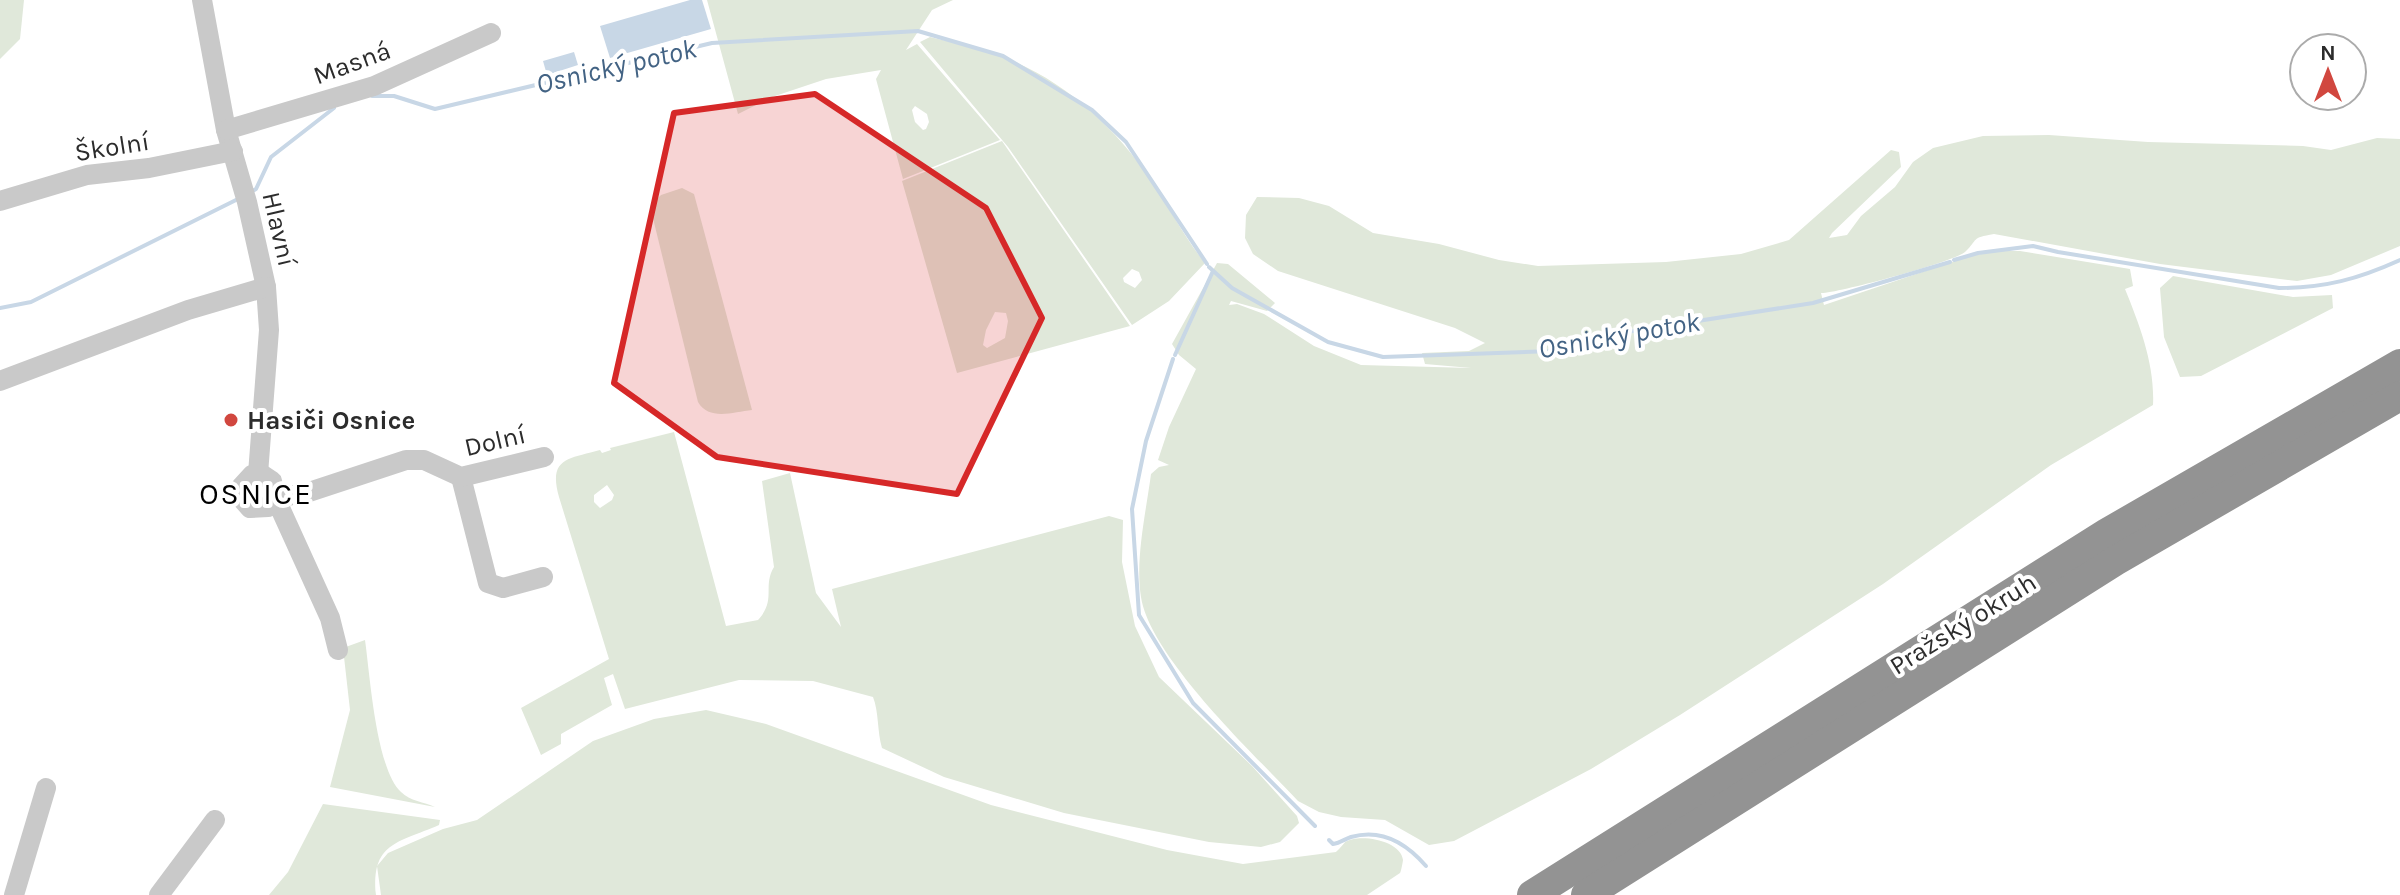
<svg xmlns="http://www.w3.org/2000/svg" width="2400" height="895" font-family="Karla,sans-serif">
  <style>
    .green { fill: #e0e8da; fill-rule: evenodd }
    .water { fill: #c8d7e6 }
    .lines { fill: none; stroke-linecap: round; stroke-linejoin: round }
    .stream { stroke: #c8d7e6; stroke-width: 4 }
    .minor { stroke: #c9c9c9; stroke-width: 20 }
    .highway { stroke: #939393; stroke-width: 30 }
    .marked { fill: #d62828; fill-opacity: 0.2; stroke: #d62828; stroke-width: 6; stroke-linejoin: round }
    .poi-dot { fill: #d1473f; stroke: #fff; stroke-width: 3 }
    .labels { text-anchor: middle; dominant-baseline: central; stroke-width: 8; stroke-linejoin: round; paint-order: stroke }
    .street-label { font-size: 26px; fill: #2c2c2c; stroke: #fff }
    .poi-label { font-size: 26px; font-weight: bold; fill: #2c2c2c; stroke: #fff; text-anchor: start }
    .water-label { font-size: 28px; font-style: italic; fill: #436384; stroke: #fff }
    .quarter-label { font-size: 30px; letter-spacing: 2px; fill: #000; stroke: #fff }
  </style>
  <rect width="100%" height="100%" fill="#fff"/>
  <g class="green">
    <path d="M 0,0 L 24,0 L 20,39 L 0,59 Z"/>
    <path d="M 707,0 L 953,0 L 932,10 L 906,50 L 917,44 L 1000,140 L 903,179 L 876,79 L 881,70 L 826,79 L 772,97 L 738,114 ZM 915,106 L 927,114 L 929,122 L 926,129 L 923,130 L 915,122 L 912,110 Z"/>
    <path d="M 930,37 C 954,43 978,47 1001,56 C 1064,80 1113,125 1151,180 C 1169,207 1184,237 1205,263 L 1169,301 L 1132,325 L 1008,147 L 920,42 ZM 1132,269 L 1139,272 L 1142,280 L 1135,288 L 1124,282 L 1123,278 Z"/>
    <path d="M 2049,135 L 2148,142 L 2303,146 L 2331,150 L 2377,138 L 2400,139 L 2400,246 L 2331,275 L 2297,281 L 2160,264 L 1994,234 C 1970,238 1979,239 1965,252 C 1956,261 1835,294 1821,293 L 1824,305 L 1970,256 L 1998,251 L 2020,251 L 2130,269 L 2133,286 L 2125,289 C 2140,326 2155,365 2153,405 L 2051,465 L 1883,584 L 1680,715 L 1591,769 L 1454,841 L 1429,845 L 1385,820 L 1341,817 L 1319,812 L 1298,801 C 1255,755 1150,657 1141,597 C 1135,559 1146,512 1151,474 L 1159,467 L 1169,465 L 1158,460 L 1169,427 L 1196,369 L 1179,355 L 1172,344 L 1217,263 L 1228,264 L 1275,303 L 1267,311 L 1231,301 L 1229,305 L 1237,304 L 1264,314 L 1314,346 L 1361,365 L 1471,368 L 1425,364 L 1422,353 L 1469,351 L 1485,343 L 1455,328 L 1278,271 L 1253,254 L 1245,238 L 1246,215 L 1257,197 L 1299,198 L 1329,206 L 1373,233 L 1439,244 L 1499,260 L 1538,266 L 1666,262 L 1741,254 L 1789,240 L 1891,150 L 1899,152 L 1901,167 L 1832,233 L 1829,238 L 1847,235 L 1861,216 L 1895,187 L 1913,162 L 1933,148 L 1983,136 Z"/>
    <path d="M 1002,141 L 1130,326 L 957,373 L 902,181 ZM 995,312 L 1006,313 L 1008,321 L 1005,338 L 987,348 L 983,345 L 986,330 Z"/>
    <path d="M 682,188 L 694,194 L 752,410 C 733,412 709,421 698,402 L 650,206 L 661,195 Z"/>
    <path d="M 2173,276 L 2293,297 L 2332,295 L 2333,308 L 2201,376 L 2180,377 L 2164,337 L 2160,288 Z"/>
    <path d="M 674,432 L 726,626 L 758,620 C 777,599 762,587 774,567 L 762,481 L 790,473 L 816,593 L 841,627 L 832,589 L 1109,516 L 1123,520 L 1122,562 L 1135,626 L 1159,677 L 1252,766 L 1297,816 L 1299,823 L 1280,842 L 1261,847 L 1209,842 L 1064,813 L 944,777 L 882,748 C 877,731 879,712 873,697 L 813,681 L 739,680 L 625,709 L 613,674 L 604,678 L 612,705 L 561,734 L 561,744 L 541,755 L 521,708 L 609,659 L 559,497 C 548,458 568,459 600,450 L 602,453 L 611,450 L 610,448 ZM 607,485 L 614,495 L 612,500 L 600,508 L 594,502 L 594,495 Z"/>
    <path d="M 365,640 C 370,675 376,769 401,792 C 410,801 424,802 435,807 L 330,787 L 350,710 L 343,648 Z"/>
    <path d="M 706,710 L 766,724 L 991,805 L 1167,850 L 1243,864 L 1336,852 C 1337,851 1345,843 1345,842 C 1359,833 1401,840 1403,860 C 1403,861 1401,872 1400,873 L 1367,895 L 381,895 L 377,866 L 388,853 L 443,829 L 477,820 L 593,741 L 654,719 Z"/>
    <path d="M 323,804 L 440,820 L 439,825 C 397,843 371,843 376,895 L 269,895 L 288,872 Z"/>
  </g>
  <g class="water">
    <path d="M 690,0 L 702,0 L 711,29 L 610,58 L 600,26 Z"/>
    <path d="M 574,52 L 578,65 L 547,75 L 543,61 Z"/>
  </g>
  <g class="lines">
    <g class="stream">
      <path d="M 372,96 L 394,96 L 435,109 L 712,43 L 918,31 L 1003,56 L 1092,110 L 1126,142 L 1207,264"/>
      <path d="M 249,193 L 256,189 L 271,157 L 334,108"/>
      <path d="M 1954,260 L 1978,253 L 2033,246 L 2058,252 L 2279,288 C 2325,288 2358,279 2400,260"/>
      <path d="M 1209,267 L 1232,288 L 1328,342 L 1383,357 L 1553,351 L 1614,334 L 1813,303 L 1950,262"/>
      <path d="M 0,308 L 31,302 L 238,199"/>
      <path d="M 1175,355 L 1213,271"/>
      <path d="M 1173,359 L 1146,441 L 1132,509 L 1139,615 L 1193,703 L 1315,826"/>
      <path d="M 1329,840 L 1333,844 C 1340,843 1345,839 1351,837 C 1382,828 1407,844 1426,866"/>
    </g>
    <g class="minor">
      <path d="M 202,0 L 226,130 L 247,202 L 266,287 L 269,330 L 258,474"/>
      <path d="M 226,130 L 374,86 L 491,33"/>
      <path d="M 0,201 L 87,175 L 149,168 L 233,151"/>
      <path d="M 0,381 L 188,310 L 266,287"/>
      <path d="M 461,477 L 488,583 L 503,588 L 543,577"/>
      <path d="M 275,497 L 303,494 L 406,460 L 424,460 L 461,477 L 544,457"/>
      <path d="M 275,497 L 268,507 L 250,508 L 242,499 L 241,487 L 252,475 L 263,475 L 272,481 L 275,497 L 330,618 L 338,650"/>
      <path d="M 14,895 L 46,788"/>
      <path d="M 159,895 L 215,820"/>
    </g>
    <g class="highway">
      <path d="M 1532,895 L 2107,533 L 2400,364"/>
      <path d="M 1586,895 L 2115,561 L 2400,396"/>
    </g>
  </g>
  <path class="marked" d="M 815,94 L 986,208 L 1042,318 L 957,494 L 717,457 L 614,383 L 674,113 Z"/>
  <circle class="poi-dot" cx="231" cy="420" r="8"/>
  <g class="labels">
    <g class="street-label">
      <text transform="translate(352 63) rotate(-20)">Masná</text>
      <text transform="translate(112 147) rotate(-9)">Školní</text>
      <text transform="translate(279 229) rotate(77)">Hlavní</text>
      <text transform="translate(495 441) rotate(-13)">Dolní</text>
      <text transform="translate(1963 624) rotate(-32)">Pražský okruh</text>
    </g>
    <g class="poi-label">
      <text x="247" y="420">Hasiči Osnice</text>
    </g>
    <g class="water-label">
      <text transform="translate(616 66) rotate(-13)">Osnický potok</text>
      <text transform="translate(1619 335) rotate(-10)">Osnický potok</text>
    </g>
    <g class="quarter-label">
      <text x="256" y="494">OSNICE</text>
    </g>
  </g>
  <g transform="translate(2328 72)"><circle r="38" fill="#ffffff" stroke="#ababab" stroke-width="2"/>
  <path d="M0-6L14 30L0 20L-14 30Z" fill="#d1473f"/>
  <text y="-12" font-size="22" font-weight="bold" text-anchor="middle" fill="#2c2c2c">N</text>
  </g>
</svg>
